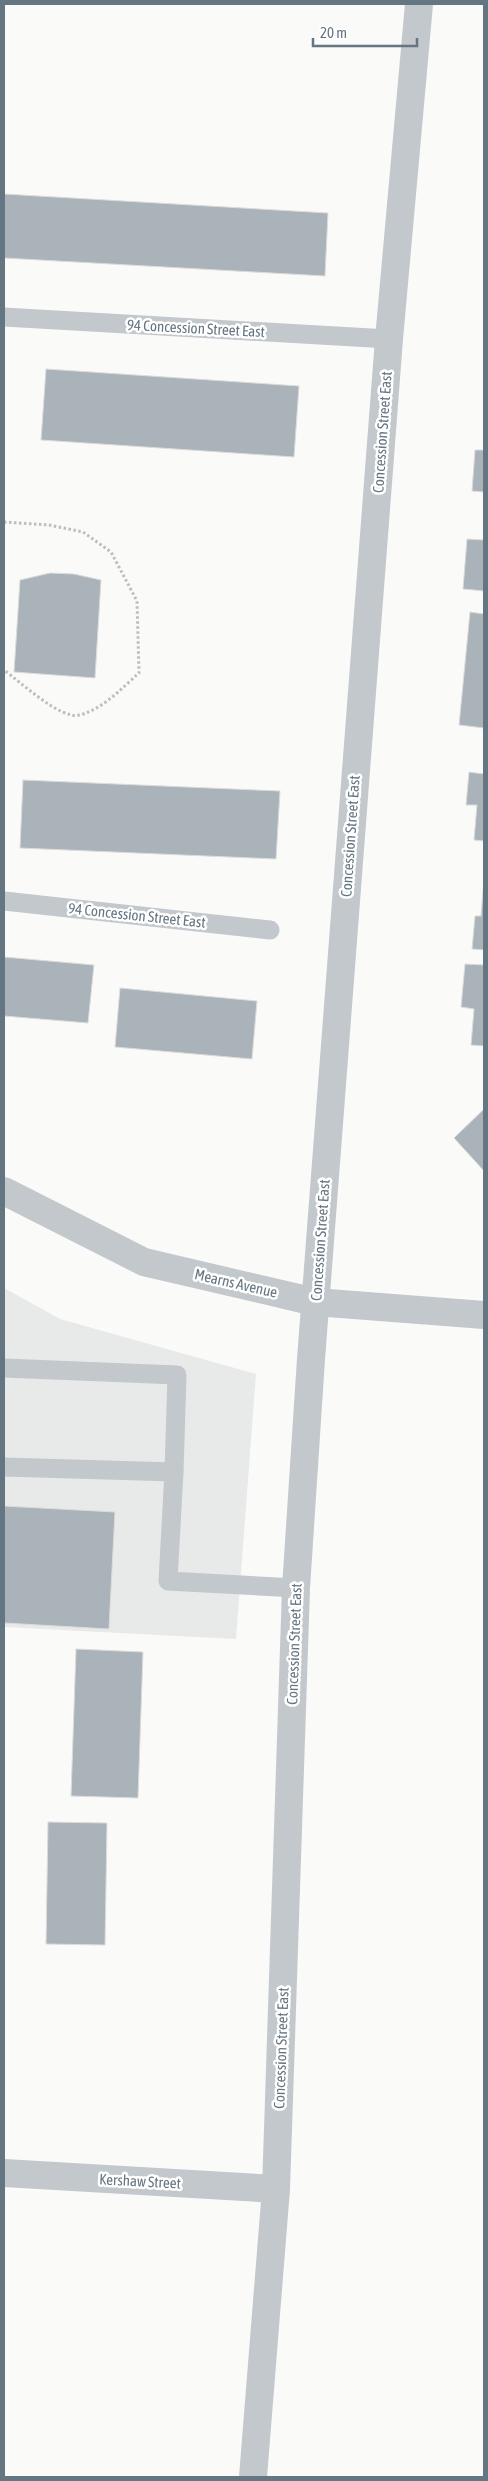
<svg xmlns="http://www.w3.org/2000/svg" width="488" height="2481" font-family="'Asap Condensed',sans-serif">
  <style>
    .built { fill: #e8e9e9 }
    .building { fill: #aab3b9; stroke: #dcdcda }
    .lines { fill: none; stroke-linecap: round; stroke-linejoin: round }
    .path { stroke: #bbbfc2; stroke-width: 3; stroke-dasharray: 2.5 2.5; stroke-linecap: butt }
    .service { stroke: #c3c8cc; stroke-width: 19 }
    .minor { stroke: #c3c8cc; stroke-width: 28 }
    .tertiary { stroke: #c3c8cc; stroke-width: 28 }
    .labels { text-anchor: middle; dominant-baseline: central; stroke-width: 5; stroke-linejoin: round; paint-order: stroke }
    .street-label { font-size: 15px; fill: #657683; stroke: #fff }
  </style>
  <rect width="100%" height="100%" fill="#fafaf8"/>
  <path class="built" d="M 4,1288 L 60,1319 L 256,1374 L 236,1639 L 4,1627 Z"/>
  <g class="building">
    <path d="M 4,194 L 328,213 L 325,276 L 4,258 Z"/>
    <path d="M 46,369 L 299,386 L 294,457 L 41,440 Z"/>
    <path d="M 475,450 L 484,450 L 484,492 L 472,491 Z"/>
    <path d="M 467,539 L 484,540 L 484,591 L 463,589 Z"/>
    <path d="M 50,573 L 74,574 L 101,580 L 95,678 L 14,672 L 20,580 Z"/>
    <path d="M 470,612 L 484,614 L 484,728 L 459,725 Z"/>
    <path d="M 469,772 L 484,774 L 484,841 L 474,840 L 477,805 L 466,805 Z"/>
    <path d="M 23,780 L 280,791 L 276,859 L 20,848 Z"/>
    <path d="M 484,878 L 484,950 L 472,949 L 475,916 L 481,916 Z"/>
    <path d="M 4,957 L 94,965 L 88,1023 L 4,1016 Z"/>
    <path d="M 465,964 L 484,965 L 484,1046 L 471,1045 L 474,1009 L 461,1007 Z"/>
    <path d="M 120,988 L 257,1001 L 252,1059 L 115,1047 Z"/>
    <path d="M 484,1109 L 484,1171 L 454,1138 Z"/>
    <path d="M 4,1506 L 115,1512 L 109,1629 L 4,1623 Z"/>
    <path d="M 76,1649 L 143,1652 L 138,1798 L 71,1796 Z"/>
    <path d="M 48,1822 L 107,1823 L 105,1945 L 46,1944 Z"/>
  </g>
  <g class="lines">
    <path class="path" d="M 4,522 L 49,525 L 83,532 L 111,552 L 137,601 L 139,673 C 122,688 102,710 79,715 C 61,720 19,681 4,670"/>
    <g class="service">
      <path d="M 4,317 L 389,339"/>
      <path d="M 4,901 L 270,930"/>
      <path d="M 4,1368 L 177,1375 L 174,1472"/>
      <path d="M 4,1467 L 174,1472 L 168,1581 L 296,1588"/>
    </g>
    <path class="minor" d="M 4,2173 L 276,2189"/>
    <g class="tertiary">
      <path d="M 4,1191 L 144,1262 L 315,1302 L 484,1315"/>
      <path d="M 253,2477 L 276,2189 L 296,1588 L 311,1359 L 389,339 L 419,4"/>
    </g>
  </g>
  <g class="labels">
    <g class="street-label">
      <text transform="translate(196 328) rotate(3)">94 Concession Street East</text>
      <text transform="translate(382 432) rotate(-86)">Concession Street East</text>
      <text transform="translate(350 836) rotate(-86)">Concession Street East</text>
      <text transform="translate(137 915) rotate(6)">94 Concession Street East</text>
      <text transform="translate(320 1240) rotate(-86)">Concession Street East</text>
      <text transform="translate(236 1283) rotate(13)">Mearns Avenue</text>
      <text transform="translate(294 1644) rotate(-88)">Concession Street East</text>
      <text transform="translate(281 2048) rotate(-88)">Concession Street East</text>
      <text transform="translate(140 2181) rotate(3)">Kershaw Street</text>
    </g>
  </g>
  <rect width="488" height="2481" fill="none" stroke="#657683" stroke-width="10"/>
  <path d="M313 38v8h104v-8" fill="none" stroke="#657683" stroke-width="2.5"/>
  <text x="320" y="38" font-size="15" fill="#657683" stroke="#ffffff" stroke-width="4" paint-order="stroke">20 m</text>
</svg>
